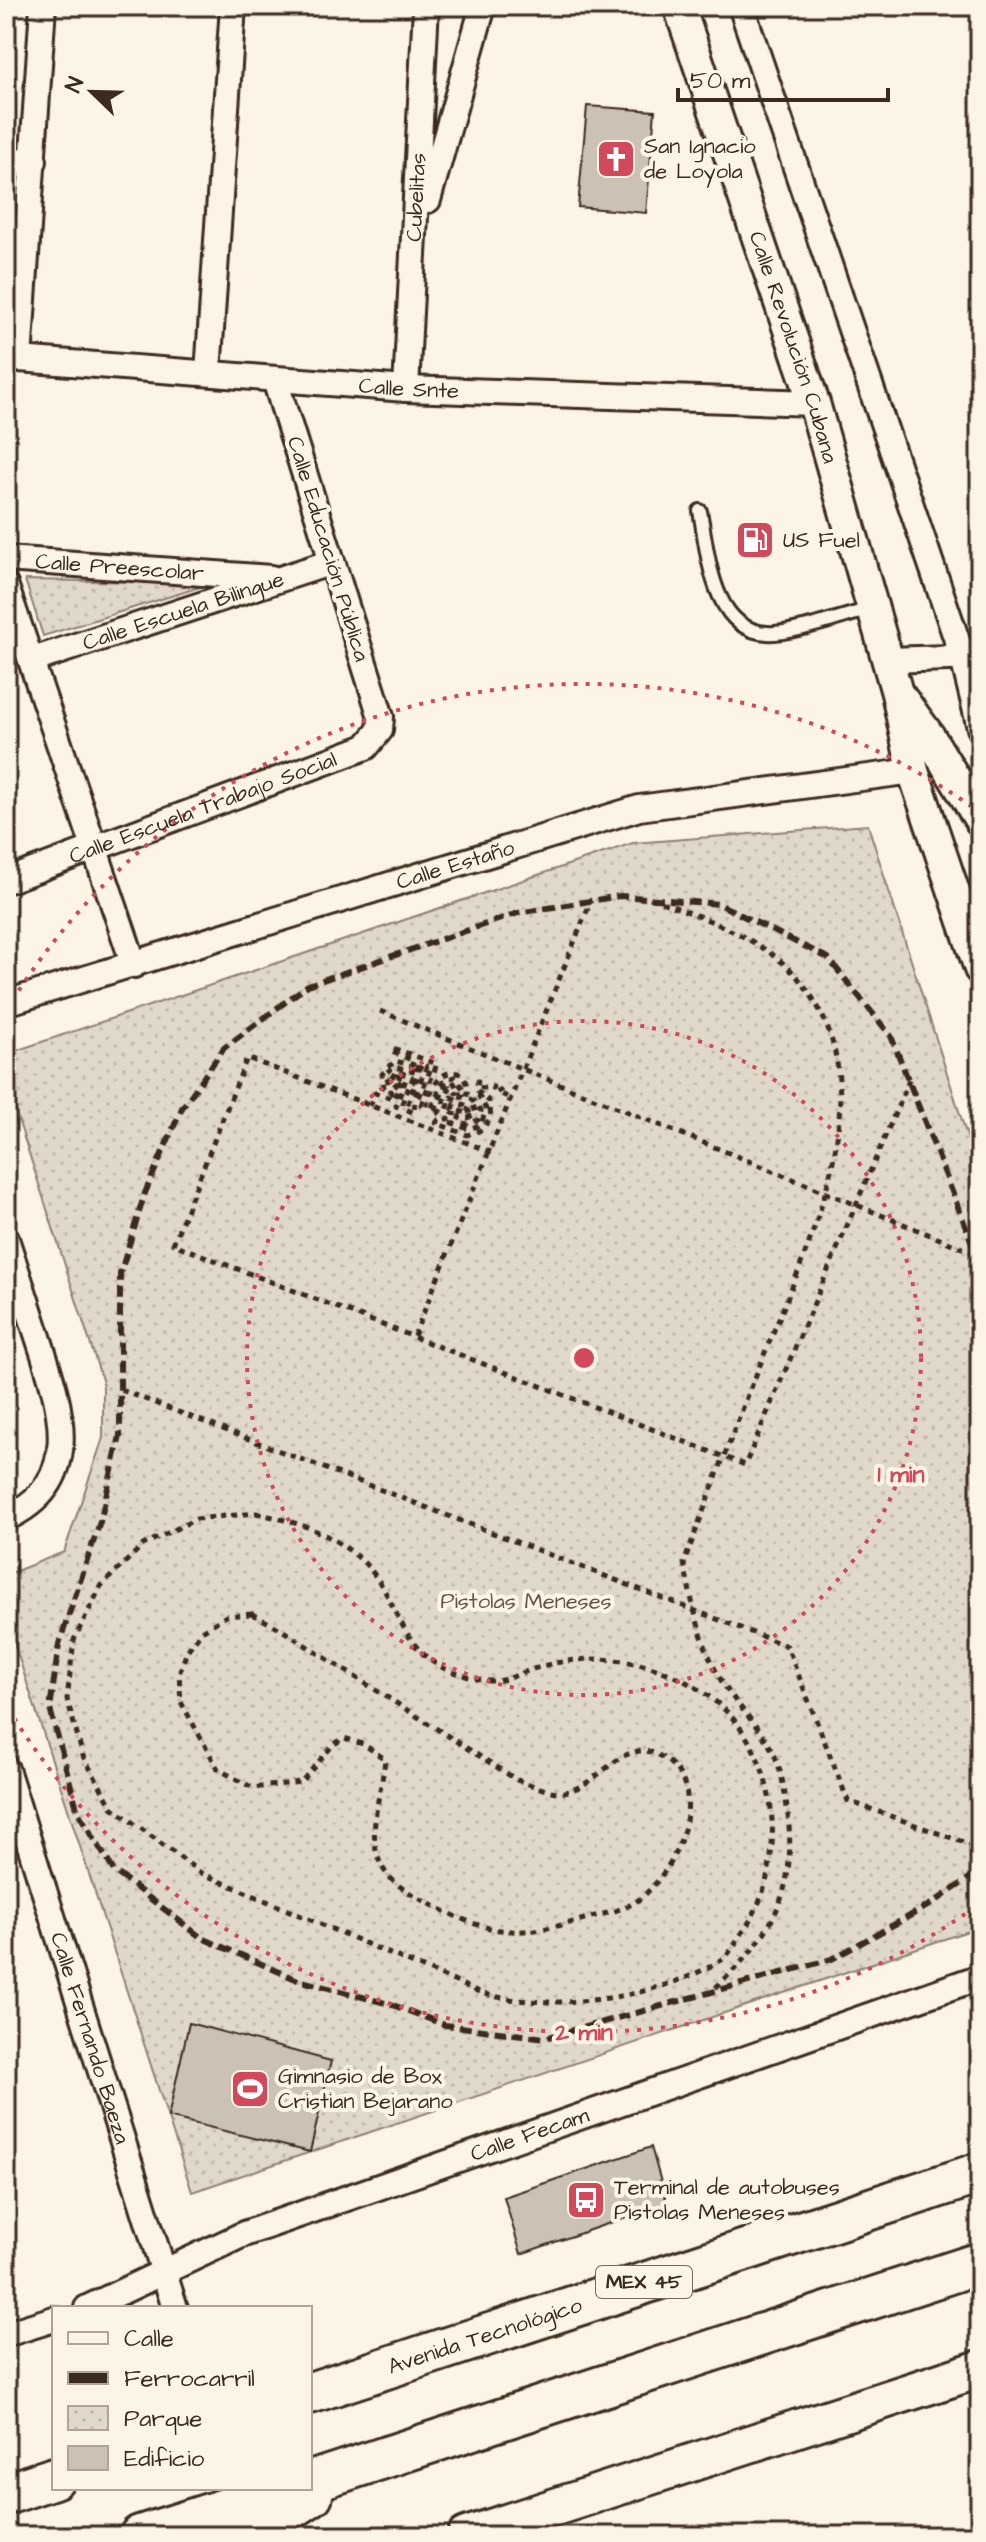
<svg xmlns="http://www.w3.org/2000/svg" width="986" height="2542" font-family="'Architects Daughter',sans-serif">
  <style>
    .park { fill: url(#park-dots); stroke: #8e8173; stroke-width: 2 }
    .building { fill: #ccc2b3; stroke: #3b2a1e; stroke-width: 2 }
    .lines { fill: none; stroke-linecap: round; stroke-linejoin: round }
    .service-casing { stroke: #3b2a1e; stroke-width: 18 }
    .minor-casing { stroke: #3b2a1e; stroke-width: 30 }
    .tertiary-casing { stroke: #3b2a1e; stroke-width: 36 }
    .secondary-casing { stroke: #3b2a1e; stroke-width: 42 }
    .primary-casing { stroke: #3b2a1e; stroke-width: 46 }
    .path { stroke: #3b2a1e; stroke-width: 5; stroke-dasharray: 6 6; stroke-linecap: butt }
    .service { stroke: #fcf5e5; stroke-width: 12 }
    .minor { stroke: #fcf5e5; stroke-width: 24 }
    .tertiary { stroke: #fcf5e5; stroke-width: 30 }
    .secondary { stroke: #fcf5e5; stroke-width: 36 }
    .primary { stroke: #fcf5e5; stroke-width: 40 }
    .rail { stroke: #3b2a1e; stroke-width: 6; stroke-dasharray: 12 6; stroke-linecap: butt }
    .ring { fill: none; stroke: #d1495b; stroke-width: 4; stroke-dasharray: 4 8 }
    .labels { text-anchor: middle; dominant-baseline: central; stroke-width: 8; stroke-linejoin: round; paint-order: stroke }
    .shield { fill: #fcf5e5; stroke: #75675a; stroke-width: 2 }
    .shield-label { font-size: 20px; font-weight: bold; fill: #3b2a1e }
    .poi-label { font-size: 22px; fill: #3b2a1e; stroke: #fcf5e5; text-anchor: start }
    .street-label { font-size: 22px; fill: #3b2a1e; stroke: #fcf5e5 }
    .park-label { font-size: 22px; fill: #645648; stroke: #fcf5e5 }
    .centre { fill: #d1495b; stroke: #fcf5e5; stroke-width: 4 }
    .ring-label { font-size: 24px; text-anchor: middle; font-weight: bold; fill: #d1495b; stroke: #fcf5e5; stroke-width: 8; stroke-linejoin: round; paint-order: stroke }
  </style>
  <defs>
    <pattern id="park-dots" width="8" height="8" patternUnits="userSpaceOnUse" patternTransform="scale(2)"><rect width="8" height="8" fill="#e0d8c8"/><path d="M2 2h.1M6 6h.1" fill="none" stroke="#c1baab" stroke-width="1.8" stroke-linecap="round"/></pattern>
  </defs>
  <rect width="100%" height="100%" fill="#fcf5e5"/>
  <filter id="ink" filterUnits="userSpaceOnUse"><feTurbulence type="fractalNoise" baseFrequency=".0125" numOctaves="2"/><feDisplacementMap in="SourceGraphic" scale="16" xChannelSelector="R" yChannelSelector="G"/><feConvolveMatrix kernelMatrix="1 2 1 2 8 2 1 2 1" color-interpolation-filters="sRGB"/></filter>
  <g filter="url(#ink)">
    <g class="park">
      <path d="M 25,580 L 213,583 L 43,636 Z"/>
      <path d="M 868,825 L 980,1177 L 980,1927 L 192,2192 L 6,1618 L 6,1575 L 64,1552 L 103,1438 L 103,1383 L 6,1082 L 6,1054 L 633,843 Z"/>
    </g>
    <g class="building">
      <path d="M 587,106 L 655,111 L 646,213 L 578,207 Z"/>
      <path d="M 189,2023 L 331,2061 L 310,2152 L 168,2117 Z"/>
      <path d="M 651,2147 L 667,2203 L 521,2254 L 504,2197 Z"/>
    </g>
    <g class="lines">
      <g class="service-casing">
        <path id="service" d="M 700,511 C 708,553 712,630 767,633 C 791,635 846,615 871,609"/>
      </g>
      <g class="minor-casing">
        <g id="minor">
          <path d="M 741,6 L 963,658 L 980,728"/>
          <path d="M 6,160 L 34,161"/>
          <path d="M 428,200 L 483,6"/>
          <path id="s1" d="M 6,358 L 406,389 L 814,403"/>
          <path d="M 19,359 L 43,6"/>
          <path d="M 208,373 L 233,6"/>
          <path id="s2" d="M 406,389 L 426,6"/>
          <path id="s3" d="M 6,559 L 271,578"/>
          <path d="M 6,587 L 134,965"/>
          <path id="s4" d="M 33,660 L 332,562"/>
          <path d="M 887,660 L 980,657"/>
          <path id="s5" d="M 6,881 L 366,747 L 380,730 L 381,717 L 275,380"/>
          <path id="s6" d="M 6,1003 L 639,808 L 913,771"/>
          <path d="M 6,1239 C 17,1273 28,1306 39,1340 C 60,1405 87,1481 6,1518"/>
          <path id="s7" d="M 6,1769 L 175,2308"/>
          <path id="s8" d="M 87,2308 L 244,2234 L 980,1977"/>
          <path d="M 6,2334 L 54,2319"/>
        </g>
      </g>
      <g class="tertiary-casing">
        <g id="tertiary">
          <path id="s9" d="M 679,6 L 814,403 L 897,693 L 913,771 L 980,969"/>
          <path d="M 901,698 L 929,736 L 980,820"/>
        </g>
      </g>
      <g class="secondary-casing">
        <path id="secondary" d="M 466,2536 L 980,2369"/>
      </g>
      <g class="primary-casing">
        <g id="primary">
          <path id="s10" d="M 310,2393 L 980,2173"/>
          <path d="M 310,2482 L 980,2263"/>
          <path d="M 6,2494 L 54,2478"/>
          <path d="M 140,2536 L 291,2488"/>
          <path d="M 249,2536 L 312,2495"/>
        </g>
      </g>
      <g class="path">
        <path d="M 650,898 C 697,915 764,938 798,978 C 891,1088 806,1248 762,1360 C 735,1427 709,1495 684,1563 C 691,1599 699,1636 715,1669 C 729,1699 756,1721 772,1750 C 782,1769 785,1794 788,1815 C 797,1896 770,1938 712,1991"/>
        <path d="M 380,1011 L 977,1254"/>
        <path d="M 415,1071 L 393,1067 L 386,1073 L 391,1093 L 384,1088 L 382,1074 L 395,1061 L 412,1065 L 414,1061 L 392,1052 L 393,1048 L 437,1064 L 421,1105 L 426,1107 C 432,1091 437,1069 458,1073 C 470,1082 469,1093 463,1106 L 455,1104 L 453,1109 L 470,1114 L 468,1109 L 473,1105 L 476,1113 L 468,1118 L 460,1116 L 458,1121 L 466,1124 L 478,1120 L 481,1111 L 472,1099 L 474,1095 L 479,1096 L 486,1109 L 481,1125 L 468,1129 L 452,1123 L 455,1114 L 447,1110 L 451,1097 L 460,1101 L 464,1090 L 454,1077 L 443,1082 L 431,1109 L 435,1110 L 446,1084 L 453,1081 L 459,1092 L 456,1093 L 450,1087 L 439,1113 L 448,1119 L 439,1119 L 436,1123 L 467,1135 L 482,1130 L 491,1117 L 489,1101 L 476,1090 L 478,1081 L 483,1083 L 482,1088 L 493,1087 L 492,1092 L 496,1093 L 502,1089 L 501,1094 L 512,1099"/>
        <path d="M 398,1087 L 391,1079 L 396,1071 L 413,1077"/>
        <path d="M 370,1106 L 375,1093 L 394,1099 L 400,1083 L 395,1079 L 397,1076 L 406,1079 L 396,1106 L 400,1108 L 419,1063 L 421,1065 L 415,1082 L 419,1084 L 427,1066 L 431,1068 L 419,1098 L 415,1097 L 418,1089 L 414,1087 L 406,1109 L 414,1113 L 415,1097"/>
        <path d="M 491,1152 L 247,1058 L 173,1244 L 745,1465 L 910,1078"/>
        <path d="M 414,1336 L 591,901"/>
        <path d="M 121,1390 L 787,1646 L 848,1801 L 980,1848"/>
        <path d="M 256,1513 C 296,1522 326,1530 359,1558 C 399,1592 397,1653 453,1672 C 508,1691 501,1676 551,1664 C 609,1651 670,1664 716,1702 C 781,1755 790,1867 742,1933 C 736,1942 729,1956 720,1961 C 655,1999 556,2012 484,1994 L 201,1873 L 112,1807 L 83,1756 L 67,1699 L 74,1640 L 101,1586 L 143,1545 L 196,1519 Z"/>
        <path d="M 252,1614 L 277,1627 L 517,1780 C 530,1784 551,1794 564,1792 C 604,1785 627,1726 670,1763 C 711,1799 672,1876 637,1901 C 626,1909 604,1914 591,1917 C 523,1937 497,1938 434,1906 C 413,1895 388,1884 379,1860 C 367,1828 382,1792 385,1759 L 363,1744 L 344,1738 L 333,1745 L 301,1782 L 253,1788 L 218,1769 L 181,1702 L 179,1674 L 187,1651 L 202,1631 L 226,1616 Z"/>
      </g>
      <use href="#service" class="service"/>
      <use href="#minor" class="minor"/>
      <use href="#tertiary" class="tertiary"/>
      <use href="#secondary" class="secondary"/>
      <use href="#primary" class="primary"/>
      <path class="rail" d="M 980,1263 L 891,1036 L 828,958 L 719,904 L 620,896 L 518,913 L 308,985 L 224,1048 L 182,1108 L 145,1193 L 120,1274 L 120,1436 L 100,1522 L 59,1644 L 50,1709 L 78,1812 L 114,1871 L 202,1938 L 298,1980 L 393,2005 L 445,2025 L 545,2038 L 832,1959 L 933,1903 L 980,1871"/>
    </g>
  </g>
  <g class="ring">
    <circle cx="584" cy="1358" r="337"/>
    <path d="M975 1907A674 674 0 0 1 6 1705M6 1011A674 674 0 0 1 975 809"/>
  </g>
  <defs>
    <g id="church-square" transform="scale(2)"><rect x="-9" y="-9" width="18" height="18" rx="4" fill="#d1495b" stroke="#fcf5e5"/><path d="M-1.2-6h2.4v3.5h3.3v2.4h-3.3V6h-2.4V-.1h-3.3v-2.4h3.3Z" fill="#fff"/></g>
    <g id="fuel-square" transform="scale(2)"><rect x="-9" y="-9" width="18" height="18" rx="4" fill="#d1495b" stroke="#fcf5e5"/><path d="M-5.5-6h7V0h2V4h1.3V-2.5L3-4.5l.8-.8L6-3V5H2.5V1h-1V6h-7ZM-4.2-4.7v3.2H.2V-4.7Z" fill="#fff"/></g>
    <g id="stadium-square" transform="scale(2)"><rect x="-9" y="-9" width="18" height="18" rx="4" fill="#d1495b" stroke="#fcf5e5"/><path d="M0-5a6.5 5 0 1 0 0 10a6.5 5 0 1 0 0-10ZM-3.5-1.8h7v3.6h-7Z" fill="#fff"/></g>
    <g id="bus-square" transform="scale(2)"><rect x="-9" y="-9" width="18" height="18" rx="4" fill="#d1495b" stroke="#fcf5e5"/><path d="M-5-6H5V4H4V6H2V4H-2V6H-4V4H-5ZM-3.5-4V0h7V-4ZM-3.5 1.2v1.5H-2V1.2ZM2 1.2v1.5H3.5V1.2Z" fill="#fff"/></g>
  </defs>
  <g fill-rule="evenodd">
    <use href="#church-square" x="616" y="159"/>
    <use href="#fuel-square" x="755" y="540"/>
    <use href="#stadium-square" x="250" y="2089"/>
    <use href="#bus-square" x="586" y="2200"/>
  </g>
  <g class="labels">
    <rect class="shield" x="596" y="2266" width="96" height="32" rx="6"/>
    <g class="shield-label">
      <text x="644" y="2282">MEX 45</text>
    </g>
    <g class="poi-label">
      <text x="644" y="146">San Ignacio<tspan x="644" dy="25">de Loyola</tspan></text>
      <text x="783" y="540">US Fuel</text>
      <text x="278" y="2076">Gimnasio de Box<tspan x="278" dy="25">Cristian Bejarano</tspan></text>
      <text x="614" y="2187">Terminal de autobuses<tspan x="614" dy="25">Pistolas Meneses</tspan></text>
    </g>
    <g class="street-label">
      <text stroke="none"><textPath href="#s2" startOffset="192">Cubelitas</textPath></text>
      <text stroke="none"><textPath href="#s9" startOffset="360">Calle Revolución Cubana</textPath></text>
      <text stroke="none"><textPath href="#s1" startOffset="404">Calle Snte</textPath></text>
      <text transform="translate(328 549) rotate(73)">Calle Educación Pública</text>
      <text stroke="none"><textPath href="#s3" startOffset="114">Calle Preescolar</textPath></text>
      <text stroke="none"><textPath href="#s4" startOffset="158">Calle Escuela Bilingue</textPath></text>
      <text stroke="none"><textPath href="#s5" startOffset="210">Calle Escuela Trabajo Social</textPath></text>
      <text stroke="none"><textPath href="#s6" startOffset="470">Calle Estaño</textPath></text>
      <text stroke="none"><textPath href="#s7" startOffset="282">Calle Fernando Baeza</textPath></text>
      <text stroke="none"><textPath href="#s8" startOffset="476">Calle Fecam</textPath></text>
      <text stroke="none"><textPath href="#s10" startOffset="184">Avenida Tecnológico</textPath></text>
    </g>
    <g class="park-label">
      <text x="526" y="1601">Pistolas Meneses</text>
    </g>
  </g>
  <circle cx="584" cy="1358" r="12" class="centre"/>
  <g class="ring-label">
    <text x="901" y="1482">1 min</text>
    <text x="584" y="2040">2 min</text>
  </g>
  <rect width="986" height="2542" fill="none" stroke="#fcf5e5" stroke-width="32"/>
  <rect x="16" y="16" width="954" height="2510" fill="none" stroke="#3b2a1e" stroke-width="3" filter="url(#ink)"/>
  <rect x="52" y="2306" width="260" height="184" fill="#fcf5e5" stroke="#afa495" stroke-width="2"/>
  <rect x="68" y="2332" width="40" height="12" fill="#fcf5e5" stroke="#afa495" stroke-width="2"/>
  <text x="124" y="2346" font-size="24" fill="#3b2a1e">Calle</text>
  <rect x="68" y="2372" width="40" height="12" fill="#3b2a1e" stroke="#afa495" stroke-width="2"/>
  <text x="124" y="2386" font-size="24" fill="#3b2a1e">Ferrocarril</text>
  <rect x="68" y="2406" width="40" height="24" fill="url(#park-dots)" stroke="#afa495" stroke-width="2"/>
  <text x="124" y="2426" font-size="24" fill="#3b2a1e">Parque</text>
  <rect x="68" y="2446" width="40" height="24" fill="#ccc2b3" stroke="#afa495" stroke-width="2"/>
  <text x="124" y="2466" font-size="24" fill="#3b2a1e">Edificio</text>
  <g transform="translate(92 92) rotate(293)" stroke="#fcf5e5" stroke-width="6" paint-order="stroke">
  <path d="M0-6L14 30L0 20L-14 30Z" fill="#3b2a1e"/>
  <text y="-12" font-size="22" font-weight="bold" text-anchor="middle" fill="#3b2a1e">N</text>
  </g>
  <path d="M678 88v12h210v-12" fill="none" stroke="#3b2a1e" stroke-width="4"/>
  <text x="690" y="88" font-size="24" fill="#3b2a1e" stroke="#fcf5e5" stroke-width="6" paint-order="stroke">50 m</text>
</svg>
